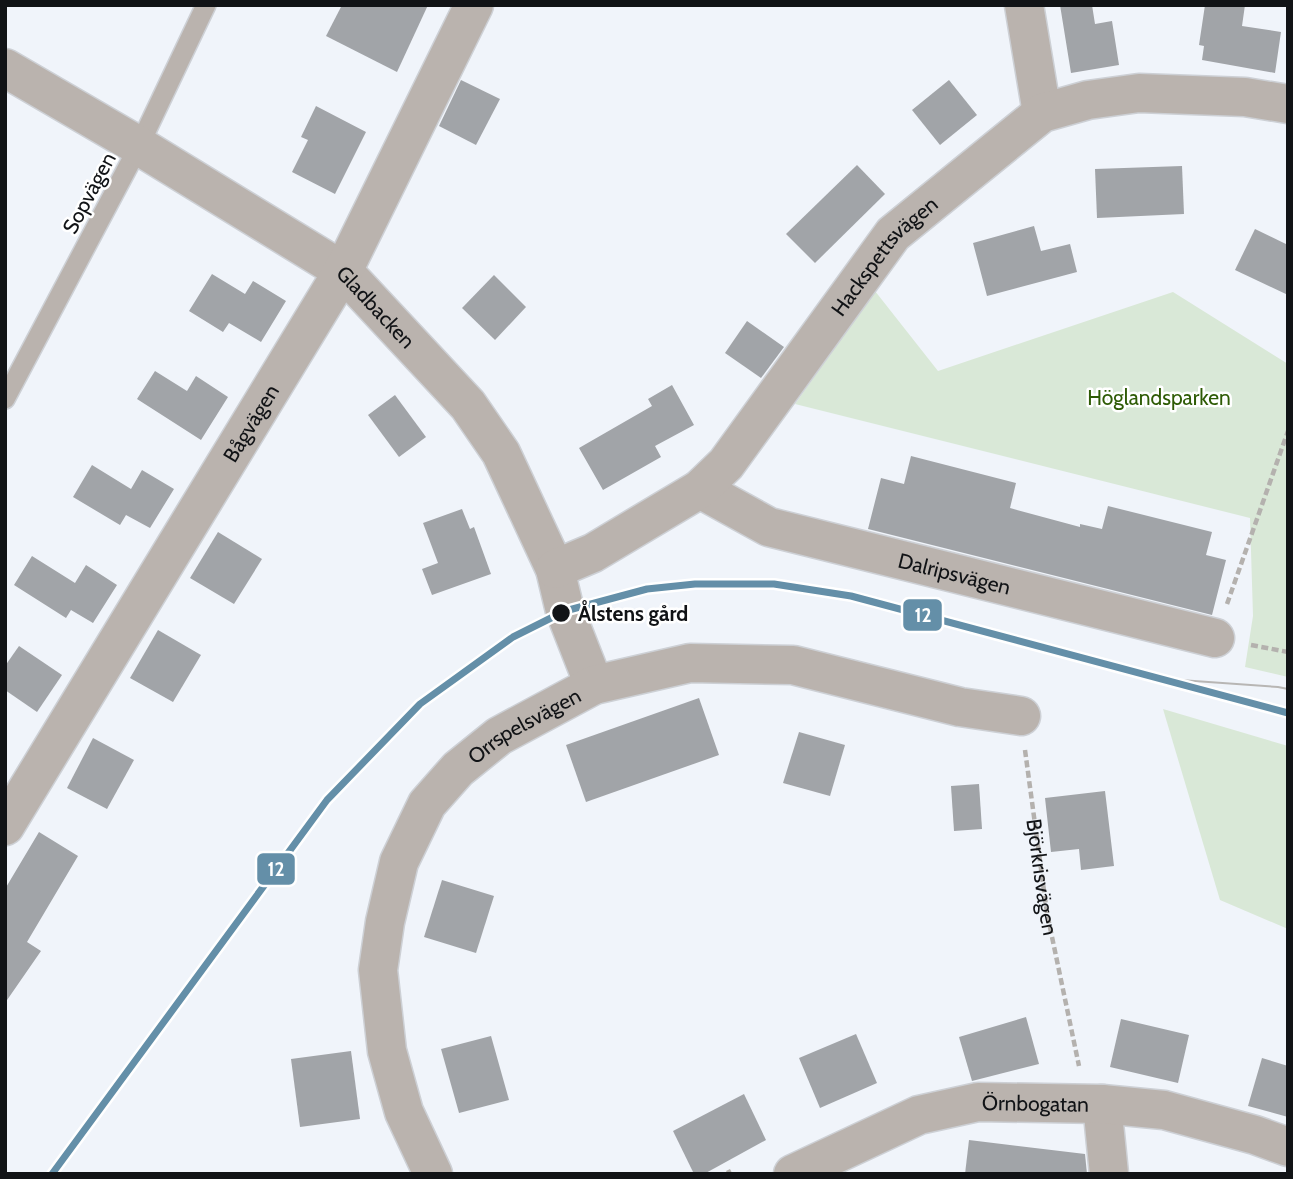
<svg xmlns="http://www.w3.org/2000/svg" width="1293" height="1179" font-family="Cabin,sans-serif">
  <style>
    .green { fill: #d9e8d7 }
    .building { fill: #a1a4a8 }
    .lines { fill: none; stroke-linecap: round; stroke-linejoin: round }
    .service-casing { stroke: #cdd0d5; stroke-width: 22 }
    .minor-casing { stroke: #cdd0d5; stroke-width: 41 }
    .path { stroke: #b4b1ae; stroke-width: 4.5; stroke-dasharray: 7 3.5; stroke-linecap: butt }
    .service { stroke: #bab3ae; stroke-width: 19 }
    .minor { stroke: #bab3ae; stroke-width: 38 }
    .tram { stroke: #b8b6b4; stroke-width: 2 }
    .tram-1-casing { stroke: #fff; stroke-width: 12 }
    .tram-1 { stroke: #648fa8; stroke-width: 7 }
    .stop-dot { fill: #111316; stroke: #fff; stroke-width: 2.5 }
    .labels { text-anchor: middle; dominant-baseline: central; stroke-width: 5; stroke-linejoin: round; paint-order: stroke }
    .street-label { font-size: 21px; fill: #111316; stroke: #fff }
    .park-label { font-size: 21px; fill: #2e5b05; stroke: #fff }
    .stop-label { font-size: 21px; font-weight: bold; fill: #111316; stroke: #fff; text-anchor: start }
    .line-badge { stroke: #fff; stroke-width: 2.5 }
    .badge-label { font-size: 19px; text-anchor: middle; font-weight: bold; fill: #fff }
  </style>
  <rect width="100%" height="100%" fill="#f0f4fa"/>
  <g class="green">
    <path d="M 875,291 L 938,371 L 1173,292 L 1288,364 L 1288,677 L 1245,667 L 1253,616 L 1250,518 L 795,404 Z"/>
    <path d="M 1163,709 L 1288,746 L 1288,929 L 1220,900 Z"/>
  </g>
  <g class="building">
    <path d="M 342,5 L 428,5 L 397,72 L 326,36 Z"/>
    <path d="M 1060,5 L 1092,5 L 1095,24 L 1112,21 L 1119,65 L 1071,73 Z"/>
    <path d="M 1205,5 L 1245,5 L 1242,26 L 1281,32 L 1275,73 L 1202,60 L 1204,46 L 1199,45 Z"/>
    <path d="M 461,80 L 500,99 L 476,145 L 439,126 Z"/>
    <path d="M 949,80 L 977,115 L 940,145 L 912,110 Z"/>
    <path d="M 316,106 L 366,132 L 335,194 L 292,172 L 308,140 L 301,137 Z"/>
    <path d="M 857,165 L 885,194 L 815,263 L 786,234 Z"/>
    <path d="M 1182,166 L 1184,214 L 1097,218 L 1095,169 Z"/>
    <path d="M 1034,226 L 1041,251 L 1070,244 L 1077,272 L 987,296 L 973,243 Z"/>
    <path d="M 1255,229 L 1288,245 L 1288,295 L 1235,270 Z"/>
    <path d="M 212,274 L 245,294 L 253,281 L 286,301 L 261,342 L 229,323 L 223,332 L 189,311 Z"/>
    <path d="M 494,275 L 526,307 L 495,340 L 462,308 Z"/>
    <path d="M 747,321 L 784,347 L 761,378 L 725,353 Z"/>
    <path d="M 155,371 L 187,391 L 196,376 L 228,397 L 201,440 L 137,399 Z"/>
    <path d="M 672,385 L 694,425 L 655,446 L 661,457 L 603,490 L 579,448 L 652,406 L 648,399 Z"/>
    <path d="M 395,395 L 426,437 L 399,457 L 368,415 Z"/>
    <path d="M 911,456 L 1016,483 L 1010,508 L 1080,527 L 1080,524 L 1102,529 L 1108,506 L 1212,532 L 1206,555 L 1226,560 L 1212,615 L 868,529 L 881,478 L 904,484 Z"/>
    <path d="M 92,465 L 131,489 L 142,470 L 174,489 L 150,528 L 126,515 L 120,525 L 73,497 Z"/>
    <path d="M 462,509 L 470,529 L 474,527 L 491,574 L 432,595 L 422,569 L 438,563 L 423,523 Z"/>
    <path d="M 218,532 L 262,559 L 234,604 L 190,578 Z"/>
    <path d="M 32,556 L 75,583 L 86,565 L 117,585 L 93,623 L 71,610 L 66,618 L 14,585 Z"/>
    <path d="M 158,630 L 201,655 L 173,702 L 130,678 Z"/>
    <path d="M 19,646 L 62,675 L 37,712 L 5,690 L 5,666 Z"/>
    <path d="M 699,698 L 719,755 L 586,802 L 566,745 Z"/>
    <path d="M 799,732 L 845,745 L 830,796 L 783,783 Z"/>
    <path d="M 93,738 L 134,760 L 107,809 L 67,788 Z"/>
    <path d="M 979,784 L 982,829 L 954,831 L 951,786 Z"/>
    <path d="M 1105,791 L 1114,866 L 1081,870 L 1079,849 L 1051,852 L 1045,798 Z"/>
    <path d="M 39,832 L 78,856 L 27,942 L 41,951 L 5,1003 L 5,889 Z"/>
    <path d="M 442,880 L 494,896 L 476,953 L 424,937 Z"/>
    <path d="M 1026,1017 L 1039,1064 L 972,1081 L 959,1037 Z"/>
    <path d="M 1121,1019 L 1189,1035 L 1178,1083 L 1110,1067 Z"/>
    <path d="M 856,1034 L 877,1083 L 820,1108 L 799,1058 Z"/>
    <path d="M 491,1036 L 509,1100 L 459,1113 L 441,1049 Z"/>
    <path d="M 351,1051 L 360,1119 L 300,1127 L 291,1059 Z"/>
    <path d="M 1262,1058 L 1288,1066 L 1288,1117 L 1248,1106 Z"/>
    <path d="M 744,1094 L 766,1140 L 704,1174 L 694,1174 L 673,1131 Z"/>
    <path d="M 969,1140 L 1085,1154 L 1087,1174 L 965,1174 Z"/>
  </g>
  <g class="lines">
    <g class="service-casing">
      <path id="service" d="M 5,399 L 139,146 L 206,5"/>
    </g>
    <g class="minor-casing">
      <g id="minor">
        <path d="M 1024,5 L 1042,113"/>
        <path id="s2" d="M 5,68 L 139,146 L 343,271 L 468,405 L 501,453 L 555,569 L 565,611 L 594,685"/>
        <path id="s3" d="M 700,489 L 769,527 L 1215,638"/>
        <path id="s4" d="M 555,569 L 593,553 L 700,489 L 726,464 L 893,234 L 1042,113 L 1088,100 L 1139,93 L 1245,97 L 1288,104"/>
        <path id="s5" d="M 5,826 L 343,271 L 474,5"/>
        <path d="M 1102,1104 L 1109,1174"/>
        <path id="s6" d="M 433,1174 L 404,1112 L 387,1051 L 378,970 L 385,922 L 399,862 L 427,804 L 458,769 L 499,736 L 594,685 L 690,663 L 793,665 L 960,707 L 1021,716"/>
        <path id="s7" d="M 793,1174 L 919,1115 L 978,1102 L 1102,1104 L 1164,1110 L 1255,1135 L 1288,1147"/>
      </g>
    </g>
    <g class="path">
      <path d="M 1227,604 L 1288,431"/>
      <path d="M 1251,645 L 1288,652"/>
      <path id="s1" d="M 1025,750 L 1047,913 L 1079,1066"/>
      <path d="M 728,1170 L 730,1174"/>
    </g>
    <use href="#service" class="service"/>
    <use href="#minor" class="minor"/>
    <path class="tram" d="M 1166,679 L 1278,687 L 1288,689"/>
    <g class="tram-1-casing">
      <path id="tram-1" d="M 52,1174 L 327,800 L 420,704 L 513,637 L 565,611 L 647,589 L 695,584 L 774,584 L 851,596 L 1288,713"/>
    </g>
    <use href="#tram-1" class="tram-1"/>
  </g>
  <circle class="stop-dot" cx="561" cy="613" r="10"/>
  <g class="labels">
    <g class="street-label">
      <text transform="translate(89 193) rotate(-62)">Sopvägen</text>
      <text stroke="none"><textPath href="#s4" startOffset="464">Hackspettsvägen</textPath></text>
      <text stroke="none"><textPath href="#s2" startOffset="443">Gladbacken</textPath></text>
      <text stroke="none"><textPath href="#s5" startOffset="472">Bågvägen</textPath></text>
      <text stroke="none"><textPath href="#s3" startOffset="270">Dalripsvägen</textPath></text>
      <text stroke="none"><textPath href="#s6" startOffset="514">Orrspelsvägen</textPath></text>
      <text stroke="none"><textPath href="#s1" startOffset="128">Björkrisvägen</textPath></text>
      <text stroke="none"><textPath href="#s7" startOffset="257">Örnbogatan</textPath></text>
    </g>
    <g class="park-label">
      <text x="1159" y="397">Höglandsparken</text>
    </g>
    <g class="stop-label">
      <text x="578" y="613">Ålstens gård</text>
    </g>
  </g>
  <g class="line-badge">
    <rect x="902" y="598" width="41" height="34" rx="7" fill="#648fa8"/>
    <rect x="256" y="852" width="40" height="34" rx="7" fill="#648fa8"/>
  </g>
  <g class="badge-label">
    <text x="923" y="622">12</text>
    <text x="276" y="876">12</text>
  </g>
  <rect width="1293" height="1179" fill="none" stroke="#111316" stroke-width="14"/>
</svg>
